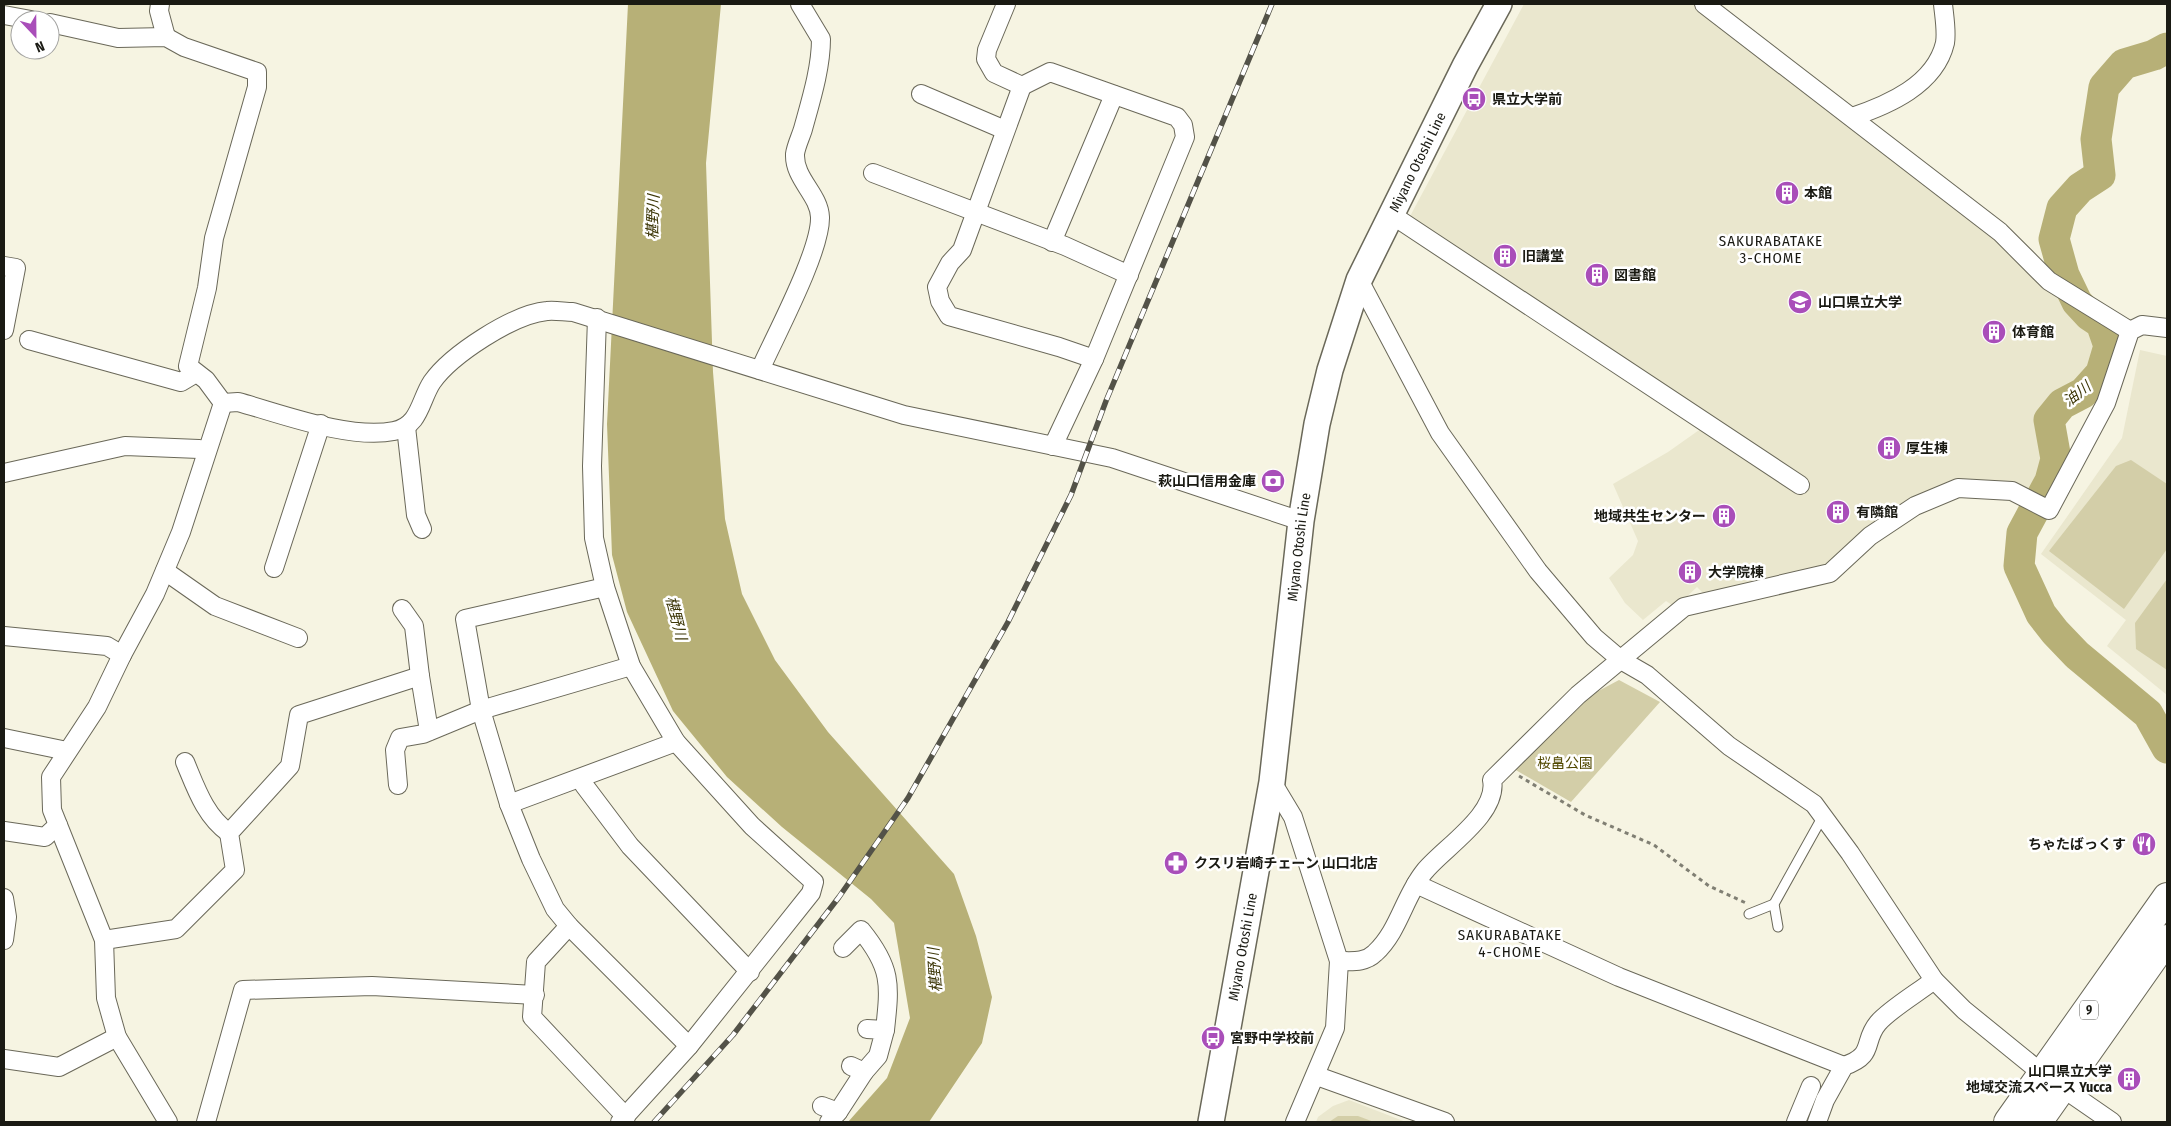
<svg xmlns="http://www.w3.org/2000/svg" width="2171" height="1126" font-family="'Fira Sans Condensed','Noto Sans JP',sans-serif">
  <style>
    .built { fill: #eae7ce }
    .green { fill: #d3cea8 }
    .water { fill: #b7b077 }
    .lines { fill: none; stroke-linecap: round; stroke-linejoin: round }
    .river { stroke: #b7b077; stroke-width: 31 }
    .service-casing { stroke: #6a6859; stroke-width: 11 }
    .minor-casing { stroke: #6a6859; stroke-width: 20 }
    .secondary-casing { stroke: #6a6859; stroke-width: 28 }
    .trunk-casing { stroke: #6a6859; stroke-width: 30 }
    .path { stroke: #807f73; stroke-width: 3; stroke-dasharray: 4 4; stroke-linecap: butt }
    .service { stroke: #fff; stroke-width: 9 }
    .minor { stroke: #fff; stroke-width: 18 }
    .secondary { stroke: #fff; stroke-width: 25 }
    .trunk { stroke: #fff; stroke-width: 28 }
    .rail-casing { stroke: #535248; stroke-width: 5.5 }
    .rail { stroke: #fff; stroke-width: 4; stroke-dasharray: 11; stroke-linecap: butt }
    .labels { text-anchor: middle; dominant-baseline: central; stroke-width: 5; stroke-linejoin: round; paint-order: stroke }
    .shield { fill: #fff; stroke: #5f5f5a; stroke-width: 1 }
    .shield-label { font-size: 12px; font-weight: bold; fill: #1a1a13 }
    .poi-label { font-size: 14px; font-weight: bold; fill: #1a1a13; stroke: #fff; text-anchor: start }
    .street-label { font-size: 14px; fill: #1a1a13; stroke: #fff }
    .park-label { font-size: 14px; fill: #514800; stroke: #fff }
    .water-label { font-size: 15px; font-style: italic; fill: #3c3607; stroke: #fff }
    .neighbourhood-label { font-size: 15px; letter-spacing: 1px; fill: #1a1a13; stroke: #fff }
  </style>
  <rect width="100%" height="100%" fill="#f6f4e2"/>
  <g class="built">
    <path d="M 1524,4 L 1696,4 L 1742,38 L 1754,54 L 1993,235 L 2048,288 L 2101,323 L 2106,343 L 2099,371 L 2086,386 L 2066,398 L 2059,399 L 2048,416 L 2046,429 L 2053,455 L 2050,477 L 2040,493 L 2023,489 L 2011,481 L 1995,483 L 1956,480 L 1825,571 L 1707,597 L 1697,587 L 1679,604 L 1672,605 L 1666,601 L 1643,620 L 1625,603 L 1609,578 L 1633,555 L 1638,541 L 1613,484 L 1668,452 L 1702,428 L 1408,220 Z"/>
    <path d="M 2140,350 L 2167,356 L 2167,695 L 2107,646 L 2126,620 L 2041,554 L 2122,438 Z"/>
    <path d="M 1349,1100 L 1406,1122 L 1316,1122 L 1318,1117 L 1333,1106 Z"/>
  </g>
  <g class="green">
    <path d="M 2131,460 L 2167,484 L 2167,549 L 2124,609 L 2049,551 L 2116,466 Z"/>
    <path d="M 2167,579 L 2167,670 L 2136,649 L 2135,623 Z"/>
    <path d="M 1619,680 L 1660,702 L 1571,802 L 1514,769 L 1591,695 Z"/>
    <path d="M 1338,1116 L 1358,1116 L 1374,1122 L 1329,1122 Z"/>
  </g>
  <path class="water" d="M 628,4 L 721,4 L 706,163 L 713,372 L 725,519 L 742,594 L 775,660 L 828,732 L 954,874 L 976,936 L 992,997 L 982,1043 L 929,1122 L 848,1122 L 887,1078 L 910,1018 L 894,923 L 871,899 L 782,827 L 727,777 L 673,711 L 627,612 L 612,555 L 607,424 Z"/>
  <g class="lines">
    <path class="river" d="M 2167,48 L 2154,55 L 2124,64 L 2104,87 L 2096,139 L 2100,175 L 2080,188 L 2062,208 L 2054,239 L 2064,275 L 2077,302 L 2089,315 L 2101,323 L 2109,346 L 2101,373 L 2083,393 L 2062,404 L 2049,420 L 2056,459 L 2050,481 L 2022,533 L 2019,566 L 2041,614 L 2055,632 L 2077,655 L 2148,714 L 2167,748"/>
    <g class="service-casing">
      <g id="service">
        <path d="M 1749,914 L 1774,904"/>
        <path d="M 1778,927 L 1774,904 L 1823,816"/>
      </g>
    </g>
    <g class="minor-casing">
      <g id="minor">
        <path d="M 160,4 L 159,11 L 166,37"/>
        <path d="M 1006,4 L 987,50 L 986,59 L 994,73 L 1022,86 L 1050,72 L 1177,117 L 1183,125 L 1185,137 L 1094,359 L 1053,446"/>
        <path d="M 1704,4 L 2000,232 L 2049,281 L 2130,331"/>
        <path d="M 4,15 L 31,20"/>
        <path d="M 50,23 L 118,38 L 166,37 L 184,47 L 257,72 L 257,87 L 214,238 L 207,288 L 188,366 L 206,380 L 223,403"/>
        <path d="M 1022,86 L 962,250 L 950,263 L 937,287 L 940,301 L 949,316 L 1059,347 L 1094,359"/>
        <path d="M 921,94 L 1005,130"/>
        <path d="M 1852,117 C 1888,105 1935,85 1945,43 C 1947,31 1944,15 1943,4"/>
        <path d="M 873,173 L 1065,246 L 1129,275"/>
        <path d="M 1392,215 L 1800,485"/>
        <path d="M 1052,242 L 1114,95"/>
        <path d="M 4,266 L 16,268 L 4,330"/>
        <path d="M 1359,280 L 1440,433 L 1538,571 L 1594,637 L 1621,660 L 1647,675 L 1729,746 L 1814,804 L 1850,853 L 1934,980 L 1964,1010 L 2044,1075 L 2112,1122"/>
        <path d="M 597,318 L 592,466 L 594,538 L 605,587 L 631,666 L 676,742 L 752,826 L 814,882 L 811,893 L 689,1046 L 620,1122"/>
        <path d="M 29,340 L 181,382 L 196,373"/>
        <path d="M 760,370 C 775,336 821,251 820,217 C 819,194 794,179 795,154 C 796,146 801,136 803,129 C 811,100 821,68 821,39 L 800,4"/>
        <path d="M 223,403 L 238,402 C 282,414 350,440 394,431 C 420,426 420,400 432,382 C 451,355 513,314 547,311 C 555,310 565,312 573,312 L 904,415 L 1112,458 L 1301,521"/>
        <path d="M 406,427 L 416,515 L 422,529"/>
        <path d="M 4,473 L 125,446 L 199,449 L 206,453"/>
        <path d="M 274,568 L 321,424"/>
        <path d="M 165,571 L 215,606 L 298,638"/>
        <path d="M 605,587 L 465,619 L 481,710 L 509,804 L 531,859 L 555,909 L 569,926 L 689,1046"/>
        <path d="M 402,609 L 414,626 L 420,676"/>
        <path d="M 4,636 L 107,646 L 122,655"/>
        <path d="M 4,738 L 67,751"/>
        <path d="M 185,762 C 196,788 205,816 229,833"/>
        <path d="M 582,778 L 584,785 L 630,846 L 750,972"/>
        <path d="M 1272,782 L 1293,817 L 1339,961 L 1335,1028 L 1295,1122"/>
        <path d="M 398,785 L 395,750 L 400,738 L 423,734 L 481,710 L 631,666"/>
        <path d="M 509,804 L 676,742"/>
        <path d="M 4,831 L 45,837 L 58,825"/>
        <path d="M 1416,884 L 1619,977 L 1844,1066"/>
        <path d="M 4,898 L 7,917 L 4,940"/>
        <path d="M 569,926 L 536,962 L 532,1017 L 626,1117"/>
        <path d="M 104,940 L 176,929 L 235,870 L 229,833 L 290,766 L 299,715 L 420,676 L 429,731"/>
        <path d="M 843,948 L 861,930 C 892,968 890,984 885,1030"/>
        <path d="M 1339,961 C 1352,961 1365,963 1375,953 C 1399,931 1404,897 1424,872 C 1442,849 1499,814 1492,780 L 1578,695 L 1684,607 L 1830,573 L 1870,536 L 1915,506 L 1958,488 L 2012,491 L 2049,510 L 2106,403 L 2130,331 L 2142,325 L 2167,328"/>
        <path d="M 4,1059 L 59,1067 L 117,1037"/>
        <path d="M 864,1072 L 878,1056 L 885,1030 L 867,1029"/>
        <path d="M 1317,1076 L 1445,1122"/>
        <path d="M 822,1106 L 838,1112 L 829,1122"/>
        <path d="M 838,1112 L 864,1072 L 851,1066"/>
        <path d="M 168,1122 L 117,1037 L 106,998 L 104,940 L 52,810 L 51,777 L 97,707 L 122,655 L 155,594 L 181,532 L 223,403"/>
        <path d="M 206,1122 L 243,990 L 372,986 L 535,995"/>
        <path d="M 1796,1122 L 1811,1086"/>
        <path d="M 1817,1122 L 1825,1100 L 1844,1066 C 1876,1055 1862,1042 1878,1023 C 1890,1009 1919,992 1934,980"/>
      </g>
    </g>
    <g class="secondary-casing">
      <g id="secondary">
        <path id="s1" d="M 1211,1122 L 1272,782 L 1301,521 L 1317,424 L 1330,370 L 1359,280 L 1465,66 L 1499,4"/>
      </g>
    </g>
    <g class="trunk-casing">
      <g id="trunk">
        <path d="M 2008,1122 L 2167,897"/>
        <path d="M 2038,1122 L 2167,939"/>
      </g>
    </g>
    <path class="path" d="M 1519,776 L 1585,815 L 1654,845 L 1709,886 L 1746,903"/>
    <use href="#service" class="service"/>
    <use href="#minor" class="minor"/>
    <use href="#secondary" class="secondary"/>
    <use href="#trunk" class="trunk"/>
    <g class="rail-casing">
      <path id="rail" d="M 654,1122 L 733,1035 L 839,897 L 908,798 L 1008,622 L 1071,495 L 1106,401 L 1272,4"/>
    </g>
    <use href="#rail" class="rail"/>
  </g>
  <defs>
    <g id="bus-disc" transform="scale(1.25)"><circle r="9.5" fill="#a94eb9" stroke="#fff"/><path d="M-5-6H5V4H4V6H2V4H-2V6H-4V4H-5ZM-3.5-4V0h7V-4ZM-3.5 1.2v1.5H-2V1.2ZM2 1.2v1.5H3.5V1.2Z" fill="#fff"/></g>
    <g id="building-disc" transform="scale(1.25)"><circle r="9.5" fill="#a94eb9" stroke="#fff"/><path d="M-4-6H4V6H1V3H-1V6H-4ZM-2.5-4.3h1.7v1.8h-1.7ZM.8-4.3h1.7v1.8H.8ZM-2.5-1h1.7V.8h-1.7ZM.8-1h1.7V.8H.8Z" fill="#fff"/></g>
    <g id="university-disc" transform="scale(1.25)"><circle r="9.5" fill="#a94eb9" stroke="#fff"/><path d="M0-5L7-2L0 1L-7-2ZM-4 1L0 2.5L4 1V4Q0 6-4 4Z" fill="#fff"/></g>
    <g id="bank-disc" transform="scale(1.25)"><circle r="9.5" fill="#a94eb9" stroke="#fff"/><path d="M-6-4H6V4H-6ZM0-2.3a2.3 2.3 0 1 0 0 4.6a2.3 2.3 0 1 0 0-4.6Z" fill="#fff"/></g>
    <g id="restaurant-disc" transform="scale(1.25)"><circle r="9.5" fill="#a94eb9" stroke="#fff"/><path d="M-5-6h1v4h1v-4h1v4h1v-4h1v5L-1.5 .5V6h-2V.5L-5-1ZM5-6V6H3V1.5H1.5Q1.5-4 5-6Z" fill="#fff"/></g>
    <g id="pharmacy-disc" transform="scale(1.25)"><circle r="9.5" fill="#a94eb9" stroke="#fff"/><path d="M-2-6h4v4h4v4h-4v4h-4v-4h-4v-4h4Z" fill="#fff"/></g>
  </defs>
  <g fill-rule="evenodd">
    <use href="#bus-disc" x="1474" y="99"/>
    <use href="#building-disc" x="1787" y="193"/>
    <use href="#building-disc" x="1505" y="256"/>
    <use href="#building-disc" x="1597" y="275"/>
    <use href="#university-disc" x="1800" y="302"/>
    <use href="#building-disc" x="1994" y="332"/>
    <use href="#building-disc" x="1889" y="448"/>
    <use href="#bank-disc" x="1273" y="481"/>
    <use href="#building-disc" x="1838" y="512"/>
    <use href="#building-disc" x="1724" y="516"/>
    <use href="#building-disc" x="1690" y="572"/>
    <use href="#restaurant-disc" x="2144" y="844"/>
    <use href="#pharmacy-disc" x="1176" y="863"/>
    <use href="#bus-disc" x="1213" y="1038"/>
    <use href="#building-disc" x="2129" y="1079"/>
  </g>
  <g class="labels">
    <rect class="shield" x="2080" y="1000.5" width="18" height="19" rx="4"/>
    <g class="shield-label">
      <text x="2089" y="1010">9</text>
    </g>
    <g class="poi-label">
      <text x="1492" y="99">県立大学前</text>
      <text x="1804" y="193">本館</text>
      <text x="1522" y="256">旧講堂</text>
      <text x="1614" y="275">図書館</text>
      <text x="1818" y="302">山口県立大学</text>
      <text x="2012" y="332">体育館</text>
      <text x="1906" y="448">厚生棟</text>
      <text x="1256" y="481" text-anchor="end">萩山口信用金庫</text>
      <text x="1856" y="512">有隣館</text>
      <text x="1706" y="516" text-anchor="end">地域共生センター</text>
      <text x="1708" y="572">大学院棟</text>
      <text x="2126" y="844" text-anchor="end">ちゃたばっくす</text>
      <text x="1194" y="863">クスリ岩崎チェーン 山口北店</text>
      <text x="1230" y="1038">宮野中学校前</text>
      <text x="2112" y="1071" text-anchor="end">山口県立大学<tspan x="2112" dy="16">地域交流スペース Yucca</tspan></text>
    </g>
    <g class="street-label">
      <text stroke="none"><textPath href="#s1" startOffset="988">Miyano Otoshi Line</textPath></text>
      <text stroke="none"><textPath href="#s1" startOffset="582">Miyano Otoshi Line</textPath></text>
      <text stroke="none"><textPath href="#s1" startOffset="178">Miyano Otoshi Line</textPath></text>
    </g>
    <g class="park-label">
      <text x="1565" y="763">桜畠公園</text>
    </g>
    <g class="water-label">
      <text transform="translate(653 217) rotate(-88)">椹野川</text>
      <text transform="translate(2077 394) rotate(-38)">油川</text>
      <text transform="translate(676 618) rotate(76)">椹野川</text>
      <text transform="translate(935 970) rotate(-94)">椹野川</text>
    </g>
    <g class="neighbourhood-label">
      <text x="1771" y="241">SAKURABATAKE<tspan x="1771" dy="17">3-CHOME</tspan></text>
      <text x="1510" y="935">SAKURABATAKE<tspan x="1510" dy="17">4-CHOME</tspan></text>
    </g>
  </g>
  <rect width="2171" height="1126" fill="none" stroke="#1a1a13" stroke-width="10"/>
  <g transform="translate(35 35) rotate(158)"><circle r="24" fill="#ffffff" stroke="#a3a3a1"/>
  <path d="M0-4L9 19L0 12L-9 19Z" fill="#a94eb9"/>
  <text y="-8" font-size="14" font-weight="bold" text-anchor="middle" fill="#1a1a13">N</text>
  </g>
</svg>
